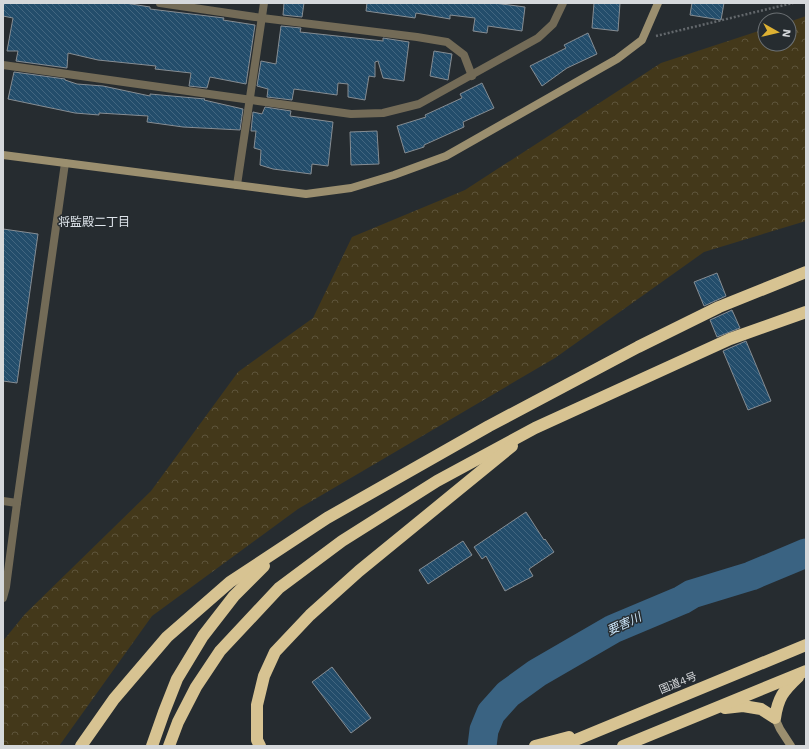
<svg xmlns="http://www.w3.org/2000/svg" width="809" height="749" font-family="'Work Sans','Noto Sans JP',sans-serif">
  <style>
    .forest { fill: url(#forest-crowns) }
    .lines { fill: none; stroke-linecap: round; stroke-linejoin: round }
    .river { stroke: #3a6382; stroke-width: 29 }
    .building { fill: url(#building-back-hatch); stroke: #868d93 }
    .path { stroke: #63686c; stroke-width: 2.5; stroke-dasharray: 2 2; stroke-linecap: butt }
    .street { stroke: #736b57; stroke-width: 8 }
    .secondary { stroke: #9b8f6f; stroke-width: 8 }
    .highway { stroke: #d7c392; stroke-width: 12 }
    .labels { text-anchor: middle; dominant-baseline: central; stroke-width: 3; stroke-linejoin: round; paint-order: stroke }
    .street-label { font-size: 11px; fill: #d5d8db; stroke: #262c30 }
    .neighbourhood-label { font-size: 12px; fill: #dee5eb; stroke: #262c30 }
    .water-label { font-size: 12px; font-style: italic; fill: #cbe5f9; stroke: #262c30 }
  </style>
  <defs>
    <pattern id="forest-crowns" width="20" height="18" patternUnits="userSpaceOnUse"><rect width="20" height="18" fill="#43381a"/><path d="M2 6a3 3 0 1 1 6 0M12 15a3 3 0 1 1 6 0" fill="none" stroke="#5d543b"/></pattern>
    <pattern id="building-back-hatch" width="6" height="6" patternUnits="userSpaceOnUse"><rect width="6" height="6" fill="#234d6b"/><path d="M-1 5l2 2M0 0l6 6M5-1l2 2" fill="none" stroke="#426680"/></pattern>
  </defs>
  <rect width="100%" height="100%" fill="#262c30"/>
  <path class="forest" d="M 806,16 L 806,221 L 704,252 L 555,358 L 298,509 L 152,616 L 59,746 L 3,746 L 3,641 L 25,614 L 151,491 L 238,372 L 313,318 L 352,237 L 465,190 L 661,63 L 765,29 L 765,44 L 789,44 L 789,22 Z"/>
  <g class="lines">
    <path class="river" d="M 482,746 L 484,730 L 491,713 L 508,694 L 537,673 L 613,629 L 682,600 L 692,594 L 751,576 L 806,553"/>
  </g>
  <g class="building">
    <path d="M 3,3 L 125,3 L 150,7 L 150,9 L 224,18 L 223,20 L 255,25 L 246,84 L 210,77 L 207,88 L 189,86 L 191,73 L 155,69 L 156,66 L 98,60 L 68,53 L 67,68 L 16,61 L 18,51 L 7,51 L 13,18 L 3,16 Z"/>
    <path d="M 284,3 L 304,3 L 302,17 L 283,15 Z"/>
    <path d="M 367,3 L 494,3 L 525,7 L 522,31 L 488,26 L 487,33 L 473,31 L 475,18 L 450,15 L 450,19 L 416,13 L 415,18 L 366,11 Z"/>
    <path d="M 594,3 L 620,3 L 618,31 L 592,28 Z"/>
    <path d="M 692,3 L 724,3 L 721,20 L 690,15 Z"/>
    <path d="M 281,26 L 301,28 L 300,32 L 383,41 L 383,38 L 409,42 L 404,81 L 383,78 L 378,61 L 375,62 L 375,77 L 369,76 L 365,100 L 348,97 L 348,84 L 338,83 L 337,95 L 294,89 L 292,100 L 267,97 L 268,89 L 257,86 L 261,61 L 276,64 Z"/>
    <path d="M 588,33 L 597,54 L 567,68 L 542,86 L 530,66 L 566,48 L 564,45 Z"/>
    <path d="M 434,51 L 452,54 L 448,80 L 430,76 Z"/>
    <path d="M 14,72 L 65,79 L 65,80 L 77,84 L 103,86 L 150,96 L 150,94 L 205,99 L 204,100 L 243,109 L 240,130 L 183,127 L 147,122 L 148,116 L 99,113 L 99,115 L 75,113 L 8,99 Z"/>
    <path d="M 482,83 L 494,108 L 463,122 L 464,127 L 424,145 L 424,147 L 405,153 L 397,126 L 426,117 L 425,115 L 462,98 L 460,94 Z"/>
    <path d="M 265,107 L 291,111 L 290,116 L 333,122 L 328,166 L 312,164 L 311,174 L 273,169 L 260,165 L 261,150 L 254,148 L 256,131 L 251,131 L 253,112 L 262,114 Z"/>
    <path d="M 377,131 L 379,164 L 351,165 L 350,132 Z"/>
    <path d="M 3,229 L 38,234 L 17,383 L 3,381 Z"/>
    <path d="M 717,273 L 726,296 L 704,306 L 694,282 Z"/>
    <path d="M 732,310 L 740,328 L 717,337 L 710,320 Z"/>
    <path d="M 746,341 L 771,401 L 748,410 L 723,351 Z"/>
    <path d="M 526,512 L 544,540 L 545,539 L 554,552 L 529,569 L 533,576 L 505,591 L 486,556 L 482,559 L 474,547 Z"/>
    <path d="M 463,541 L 472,555 L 428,584 L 419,570 Z"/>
    <path d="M 332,667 L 371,718 L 351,733 L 312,682 Z"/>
  </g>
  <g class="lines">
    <path class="path" d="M 656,36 L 793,3"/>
    <g class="street">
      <path d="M 160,3 L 262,18 L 417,37 L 447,42 L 464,55 L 472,76"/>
      <path d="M 3,65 L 351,114 L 383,113 L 419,104 L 538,38 L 553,24 L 563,3"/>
      <path d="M 237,185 L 264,3"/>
      <path d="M 3,501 L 17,503"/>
      <path d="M 3,598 L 6,587 L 17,503 L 65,163"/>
    </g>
    <g class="secondary">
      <path d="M 3,155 L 306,194 L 351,188 L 394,175 L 446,156 L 617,59 L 642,40 L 658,3"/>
      <path d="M 775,718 L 780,729 L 791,746"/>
    </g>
    <g class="highway">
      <path d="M 725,708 L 743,706 L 761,709 L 775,718 C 778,698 783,691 798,677"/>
      <path d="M 81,746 L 114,699 L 167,637 L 230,582 L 327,518 L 489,426 L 638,347 L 719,307 L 806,272"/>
      <path d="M 152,746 L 164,712 L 177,679 L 203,636 L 234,596 L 264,566"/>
      <path d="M 169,746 L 178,722 L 196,687 L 220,651 L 279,588 L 342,541 L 437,481 L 535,428 L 730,339 L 806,312"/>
      <path d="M 260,746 L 257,740 L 257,705 L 264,676 L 275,652 L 310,615 L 359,571 L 512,446"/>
      <path d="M 535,746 L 569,737"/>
      <path d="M 561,746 L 806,645"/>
      <path d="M 623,746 L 806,671"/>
    </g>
  </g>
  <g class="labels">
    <g class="street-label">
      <text transform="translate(678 683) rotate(-22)">国道4号</text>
    </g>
    <g class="neighbourhood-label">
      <text x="94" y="222">将監殿二丁目</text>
    </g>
    <g class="water-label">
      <text transform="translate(624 624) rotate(-25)">要害川</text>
    </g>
  </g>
  <rect width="809" height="749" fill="none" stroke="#d5d8db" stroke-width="8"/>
  <g transform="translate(777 32) rotate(98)"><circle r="19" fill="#262c30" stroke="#6c7174"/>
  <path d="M0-3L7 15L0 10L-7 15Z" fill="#ddb133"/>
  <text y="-6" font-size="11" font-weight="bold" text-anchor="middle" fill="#d5d8db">N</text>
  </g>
</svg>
